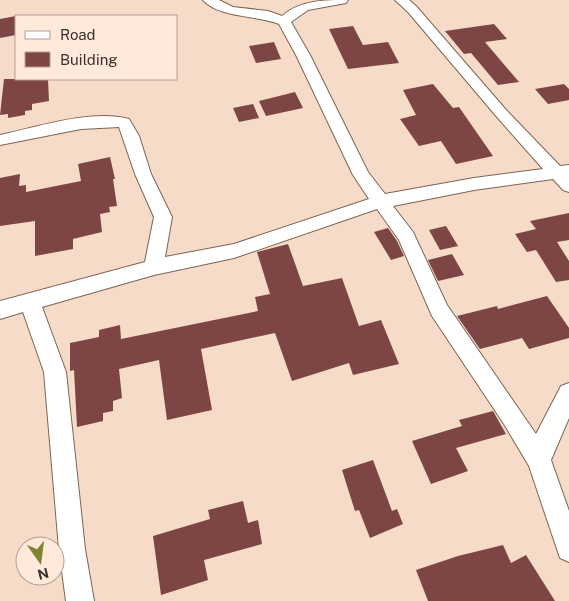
<svg xmlns="http://www.w3.org/2000/svg" width="569" height="601" font-family="'Public Sans',sans-serif">
  <style>
    .building { fill: #7d4644 }
    .lines { fill: none; stroke-linecap: round; stroke-linejoin: round }
    .minor-casing { stroke: #7c6554; stroke-width: 2 }
    .minor { fill: #fff; fill-rule: evenodd }
  </style>
  <rect width="100%" height="100%" fill="#f6dbc8"/>
  <g class="building">
    <path d="M 16,16 L 16,35 L 0,38 L 0,19 Z"/>
    <path d="M 494,24 L 507,39 L 485,42 L 519,82 L 498,85 L 471,53 L 464,54 L 445,31 Z"/>
    <path d="M 353,26 L 363,45 L 388,42 L 399,63 L 348,69 L 329,29 Z"/>
    <path d="M 274,42 L 281,59 L 256,63 L 249,46 Z"/>
    <path d="M 4,79 L 48,79 L 49,101 L 32,104 L 32,110 L 25,111 L 25,115 L 8,118 L 8,114 L 0,115 Z"/>
    <path d="M 433,84 L 453,108 L 459,107 L 493,156 L 456,164 L 441,141 L 419,146 L 400,119 L 416,115 L 403,90 Z"/>
    <path d="M 564,84 L 569,89 L 569,100 L 548,104 L 535,89 Z"/>
    <path d="M 295,92 L 303,108 L 266,116 L 259,101 Z"/>
    <path d="M 253,104 L 259,118 L 239,122 L 233,108 Z"/>
    <path d="M 110,157 L 115,179 L 113,179 L 117,206 L 109,207 L 110,212 L 100,214 L 102,232 L 73,239 L 73,249 L 35,256 L 35,221 L 0,226 L 0,178 L 20,174 L 19,186 L 26,185 L 26,192 L 81,181 L 78,164 Z"/>
    <path d="M 569,213 L 569,240 L 557,242 L 569,261 L 569,280 L 556,282 L 536,250 L 527,252 L 515,234 L 536,229 L 530,221 Z"/>
    <path d="M 446,226 L 458,246 L 440,250 L 429,230 Z"/>
    <path d="M 388,228 L 397,241 L 404,256 L 391,260 L 374,232 Z"/>
    <path d="M 288,244 L 303,286 L 342,278 L 359,326 L 381,320 L 399,364 L 353,375 L 349,363 L 292,381 L 275,333 L 201,349 L 212,410 L 167,420 L 159,360 L 119,369 L 122,398 L 113,401 L 113,411 L 103,413 L 103,421 L 77,427 L 74,370 L 70,371 L 70,343 L 99,337 L 99,330 L 120,325 L 121,339 L 258,311 L 255,297 L 270,294 L 257,252 Z"/>
    <path d="M 452,254 L 464,275 L 438,281 L 428,260 Z"/>
    <path d="M 547,296 L 569,328 L 569,338 L 529,349 L 522,338 L 480,349 L 457,316 L 497,306 L 498,309 Z"/>
    <path d="M 493,411 L 506,434 L 456,448 L 468,471 L 431,484 L 412,441 L 462,426 L 459,420 Z"/>
    <path d="M 373,460 L 392,511 L 397,509 L 403,524 L 370,538 L 359,510 L 355,511 L 342,470 Z"/>
    <path d="M 243,501 L 248,523 L 258,520 L 262,544 L 204,560 L 208,580 L 161,595 L 153,536 L 210,519 L 208,510 Z"/>
    <path d="M 503,545 L 511,563 L 526,555 L 555,601 L 428,601 L 416,570 L 458,556 Z"/>
  </g>
  <g class="lines">
    <g class="minor-casing">
      <path id="minor" d="M 203,0 L 219,0 L 233,7 L 268,11 L 282,16 C 300,0 325,0 348,0 L 346,3 L 308,10 L 291,22 L 310,55 L 368,172 L 385,194 L 474,178 L 543,169 L 497,117 L 408,12 L 395,0 L 409,0 L 416,6 L 507,111 L 560,166 L 569,165 L 569,192 L 563,190 L 553,179 L 474,190 L 393,206 L 413,232 L 447,305 L 536,434 L 561,386 L 569,383 L 569,418 L 551,460 L 569,511 L 569,562 L 560,558 L 529,466 L 504,424 L 432,316 L 399,240 L 377,209 L 234,258 L 154,275 L 42,307 L 66,372 L 85,549 L 94,601 L 66,601 L 59,549 L 44,372 L 23,312 L 0,319 L 0,301 L 145,262 L 154,217 L 135,174 L 119,127 L 81,129 L 0,145 L 0,135 C 38,127 91,109 129,119 L 139,136 L 151,174 L 172,217 L 165,257 L 234,244 L 369,199 L 353,175 L 296,55 L 279,24 C 257,15 219,18 203,0 Z"/>
    </g>
    <use href="#minor" class="minor"/>
  </g>
  <rect x="15" y="15" width="162" height="65" fill="#ffe9da" stroke="#b19f93"/>
  <rect x="25" y="31" width="25" height="8" fill="#ffffff" stroke="#b19f93"/>
  <text x="60" y="40" font-size="15" fill="#3b3029">Road</text>
  <rect x="25" y="52" width="25" height="15" fill="#7d4644" stroke="#b19f93"/>
  <text x="60" y="65" font-size="15" fill="#3b3029">Building</text>
  <g transform="translate(40 561) rotate(166)"><circle r="24" fill="#ffe9da" stroke="#b19f93"/>
  <path d="M0-4L9 19L0 12L-9 19Z" fill="#81842e"/>
  <text y="-8" font-size="14" font-weight="bold" text-anchor="middle" fill="#3b3029">N</text>
  </g>
</svg>
